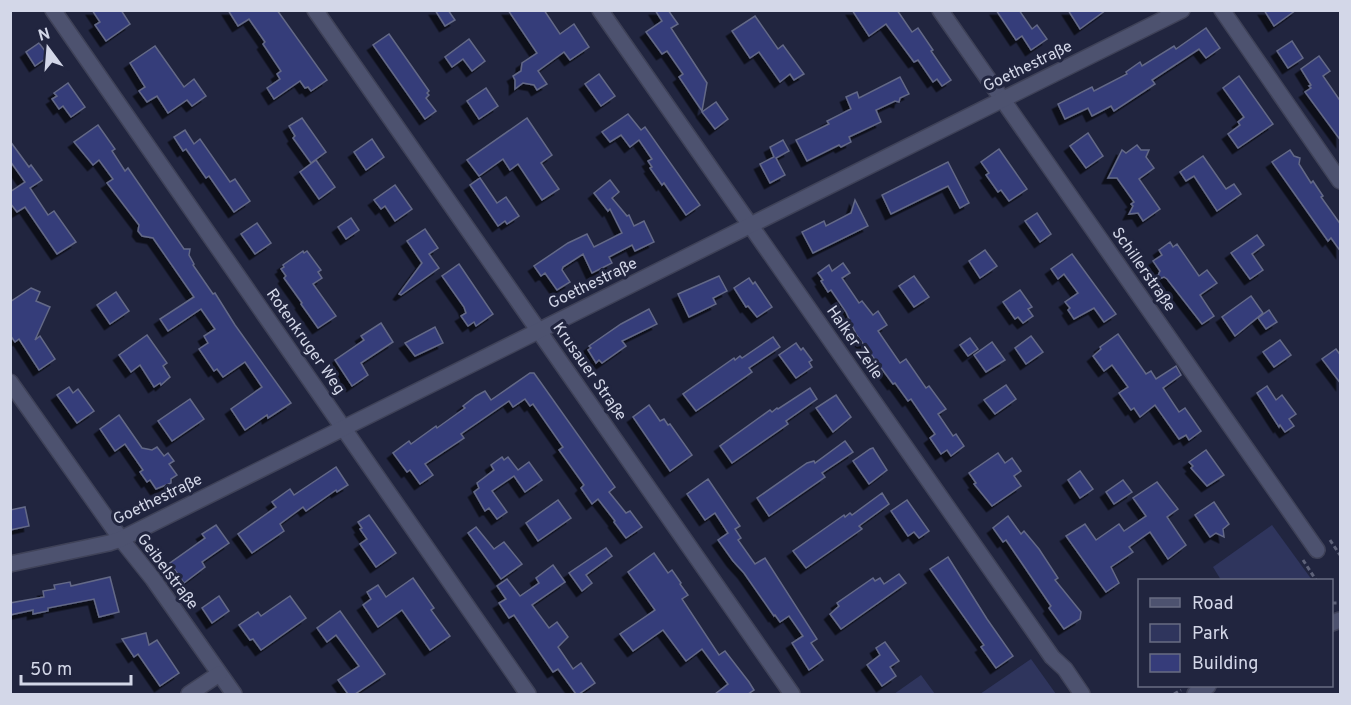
<svg xmlns="http://www.w3.org/2000/svg" width="1351" height="705" font-family="Overpass,sans-serif">
  <style>
    .green { fill: #2f355d }
    .building { fill: #363c7a; stroke: #636987; stroke-width: 1.5; filter: url(#shadow) }
    .lines { fill: none; stroke-linecap: round; stroke-linejoin: round }
    .minor-casing { stroke: #3f4258; stroke-width: 18 }
    .path { stroke: #5e6279; stroke-width: 3; stroke-dasharray: 4.5 3; stroke-linecap: butt }
    .minor { stroke: #4d526f; stroke-width: 15 }
    .labels { text-anchor: middle; dominant-baseline: central; stroke-width: 6; stroke-linejoin: round; paint-order: stroke }
    .street-label { font-size: 16px; fill: #d3d7e8; stroke: #21253f }
  </style>
  <defs>
    <filter id="shadow"><feDropShadow dx="-5.5" dy="5.5" stdDeviation="0" flood-color="#0009"/></filter>
  </defs>
  <rect width="100%" height="100%" fill="#21253f"/>
  <g class="green">
    <path d="M 1272,525 L 1312,580 L 1221,580 L 1213,567 Z"/>
    <path d="M 1031,659 L 1056,694 L 980,694 Z"/>
    <path d="M 921,675 L 935,694 L 894,694 Z"/>
  </g>
  <g class="building">
    <path d="M 92,10 L 121,10 L 130,24 L 106,41 L 95,25 L 100,22 Z"/>
    <path d="M 228,10 L 277,10 L 327,80 L 311,91 L 308,87 L 305,88 L 300,81 L 274,99 L 267,88 L 280,79 L 277,74 L 281,71 L 263,44 L 265,42 L 249,19 L 238,26 Z"/>
    <path d="M 435,10 L 448,10 L 455,20 L 445,26 Z"/>
    <path d="M 508,10 L 544,10 L 560,34 L 574,24 L 589,47 L 570,60 L 564,52 L 538,71 L 547,84 L 537,90 L 534,85 L 523,83 L 515,89 L 515,80 L 513,76 L 521,71 L 522,63 L 537,53 Z"/>
    <path d="M 655,10 L 668,10 L 678,24 L 671,28 L 707,83 L 702,111 L 679,77 L 683,74 L 667,51 L 662,54 L 646,32 L 662,21 Z"/>
    <path d="M 852,10 L 897,10 L 912,32 L 918,28 L 933,50 L 931,51 L 951,80 L 942,86 L 937,79 L 933,82 L 918,60 L 914,62 L 886,24 L 869,36 Z"/>
    <path d="M 996,10 L 1019,10 L 1032,29 L 1037,25 L 1047,39 L 1031,50 L 1022,36 L 1016,40 Z"/>
    <path d="M 1068,10 L 1106,10 L 1080,29 Z"/>
    <path d="M 1264,10 L 1296,10 L 1274,26 Z"/>
    <path d="M 755,16 L 778,49 L 783,45 L 804,74 L 794,80 L 790,74 L 780,82 L 759,52 L 750,58 L 732,31 Z"/>
    <path d="M 1206,28 L 1220,48 L 1206,58 L 1199,49 L 1152,80 L 1155,84 L 1114,111 L 1111,106 L 1092,116 L 1088,108 L 1065,119 L 1058,104 L 1092,87 L 1094,91 L 1127,74 L 1126,72 L 1140,62 L 1142,66 L 1174,46 L 1176,49 Z"/>
    <path d="M 389,34 L 429,91 L 427,93 L 429,95 L 426,98 L 436,111 L 425,119 L 373,45 Z"/>
    <path d="M 469,39 L 485,61 L 472,71 L 463,59 L 452,67 L 445,57 Z"/>
    <path d="M 1292,41 L 1303,58 L 1288,68 L 1277,51 Z"/>
    <path d="M 39,43 L 49,56 L 35,66 L 26,52 Z"/>
    <path d="M 155,46 L 184,87 L 194,79 L 206,96 L 192,106 L 187,100 L 168,113 L 157,96 L 147,102 L 139,91 L 145,87 L 130,63 Z"/>
    <path d="M 1319,56 L 1330,71 L 1323,76 L 1341,102 L 1341,141 L 1305,92 L 1311,88 L 1309,86 L 1311,85 L 1301,69 Z"/>
    <path d="M 599,74 L 615,96 L 601,106 L 585,84 Z"/>
    <path d="M 1239,76 L 1273,124 L 1238,148 L 1228,134 L 1240,125 L 1238,122 L 1244,117 L 1223,88 Z"/>
    <path d="M 900,77 L 909,94 L 900,98 L 899,102 L 895,101 L 876,110 L 881,122 L 849,137 L 851,142 L 841,147 L 839,145 L 807,161 L 796,140 L 829,124 L 827,121 L 851,109 L 846,97 L 857,92 L 859,98 Z"/>
    <path d="M 68,83 L 85,107 L 71,117 L 63,106 L 59,109 L 52,99 L 57,96 L 54,93 Z"/>
    <path d="M 486,88 L 498,106 L 479,119 L 467,101 Z"/>
    <path d="M 716,102 L 728,119 L 715,129 L 702,112 Z"/>
    <path d="M 628,114 L 641,130 L 645,127 L 700,205 L 686,215 L 664,183 L 662,185 L 650,168 L 652,167 L 648,161 L 652,159 L 639,140 L 630,147 L 621,135 L 610,142 L 602,132 Z"/>
    <path d="M 302,118 L 326,152 L 311,163 L 293,138 L 295,136 L 289,126 Z"/>
    <path d="M 527,118 L 552,155 L 541,163 L 559,189 L 542,200 L 518,164 L 510,170 L 503,159 L 479,176 L 467,160 Z"/>
    <path d="M 98,125 L 115,149 L 112,151 L 125,171 L 128,168 L 184,249 L 190,249 L 189,255 L 194,264 L 193,265 L 213,294 L 215,293 L 235,325 L 291,403 L 268,418 L 267,415 L 245,430 L 231,409 L 262,387 L 245,362 L 223,377 L 217,369 L 214,371 L 199,349 L 208,343 L 204,336 L 215,329 L 201,309 L 168,331 L 160,319 L 194,297 L 153,238 L 142,236 L 138,231 L 139,225 L 107,183 L 113,179 L 99,160 L 93,165 L 74,142 Z"/>
    <path d="M 185,130 L 194,144 L 200,139 L 230,182 L 235,179 L 250,201 L 234,212 L 209,176 L 206,178 L 186,149 L 183,151 L 174,137 Z"/>
    <path d="M 1088,133 L 1103,156 L 1086,168 L 1070,146 Z"/>
    <path d="M 372,139 L 384,157 L 366,170 L 354,152 Z"/>
    <path d="M 783,140 L 789,151 L 776,158 L 785,175 L 770,183 L 760,164 L 774,157 L 770,147 Z"/>
    <path d="M 10,141 L 29,167 L 31,165 L 42,180 L 30,188 L 48,215 L 54,211 L 76,242 L 57,254 L 25,207 L 17,212 L 10,203 L 10,192 L 25,182 L 10,161 Z"/>
    <path d="M 1137,145 L 1141,150 L 1149,150 L 1146,157 L 1154,168 L 1139,179 L 1160,209 L 1143,221 L 1138,213 L 1129,214 L 1133,206 L 1131,204 L 1134,202 L 1117,178 L 1108,178 L 1122,150 L 1126,153 Z"/>
    <path d="M 999,149 L 1027,189 L 1009,201 L 1001,190 L 998,192 L 991,182 L 986,175 L 989,173 L 981,162 Z"/>
    <path d="M 1290,150 L 1294,156 L 1300,158 L 1299,164 L 1311,183 L 1313,181 L 1323,196 L 1321,197 L 1341,225 L 1341,252 L 1331,238 L 1328,241 L 1272,162 Z"/>
    <path d="M 1203,156 L 1226,189 L 1234,184 L 1241,194 L 1217,211 L 1194,176 L 1186,181 L 1180,172 Z"/>
    <path d="M 316,160 L 335,187 L 319,199 L 300,172 Z"/>
    <path d="M 948,162 L 969,203 L 960,208 L 948,186 L 891,214 L 882,195 Z"/>
    <path d="M 480,178 L 497,203 L 506,197 L 519,216 L 507,224 L 505,221 L 498,226 L 470,185 Z"/>
    <path d="M 610,180 L 619,192 L 612,198 L 627,216 L 629,215 L 634,226 L 644,221 L 654,242 L 635,251 L 632,245 L 609,257 L 612,263 L 592,273 L 583,254 L 563,267 L 562,270 L 570,282 L 557,290 L 545,273 L 541,276 L 534,266 L 568,243 L 587,234 L 594,247 L 622,233 L 610,209 L 608,211 L 594,193 Z"/>
    <path d="M 395,185 L 412,209 L 395,221 L 385,206 L 381,209 L 374,200 Z"/>
    <path d="M 855,200 L 868,226 L 813,253 L 802,232 L 824,221 L 826,226 L 851,213 Z"/>
    <path d="M 1037,213 L 1051,234 L 1040,242 L 1025,221 Z"/>
    <path d="M 351,218 L 359,230 L 346,239 L 338,227 Z"/>
    <path d="M 257,223 L 271,243 L 255,254 L 241,234 Z"/>
    <path d="M 425,229 L 438,248 L 429,254 L 439,268 L 401,295 L 399,294 L 422,263 L 407,241 Z"/>
    <path d="M 1257,235 L 1264,245 L 1252,254 L 1263,270 L 1250,279 L 1231,253 Z"/>
    <path d="M 1170,242 L 1173,247 L 1177,244 L 1199,276 L 1207,270 L 1217,283 L 1200,295 L 1214,316 L 1202,324 L 1167,279 L 1164,277 L 1156,280 L 1160,271 L 1153,261 L 1162,255 L 1159,250 Z"/>
    <path d="M 985,250 L 997,266 L 980,278 L 969,261 Z"/>
    <path d="M 303,251 L 304,253 L 307,251 L 321,270 L 318,272 L 322,278 L 313,284 L 336,316 L 318,328 L 301,304 L 302,303 L 284,278 L 286,276 L 281,269 L 284,267 L 283,265 Z"/>
    <path d="M 1072,254 L 1116,314 L 1104,322 L 1094,308 L 1074,319 L 1068,310 L 1070,308 L 1065,302 L 1078,293 L 1064,274 L 1058,279 L 1051,269 Z"/>
    <path d="M 843,263 L 850,273 L 842,278 L 859,303 L 862,301 L 873,315 L 878,311 L 887,325 L 878,331 L 900,363 L 906,359 L 926,388 L 929,386 L 946,409 L 938,414 L 953,436 L 956,434 L 964,446 L 951,456 L 947,450 L 941,454 L 930,438 L 935,434 L 911,399 L 908,401 L 895,383 L 893,384 L 856,334 L 846,312 L 831,290 L 828,292 L 821,281 L 823,280 L 818,273 L 829,265 L 832,271 Z"/>
    <path d="M 459,264 L 493,314 L 476,326 L 474,322 L 468,326 L 461,316 L 466,313 L 464,307 L 442,276 Z"/>
    <path d="M 719,276 L 727,291 L 713,298 L 716,304 L 689,317 L 678,294 Z"/>
    <path d="M 914,276 L 929,297 L 914,307 L 899,286 Z"/>
    <path d="M 749,278 L 753,284 L 755,282 L 772,307 L 757,317 L 748,306 L 746,307 L 734,288 Z"/>
    <path d="M 31,288 L 40,292 L 36,301 L 50,307 L 35,340 L 40,336 L 55,359 L 39,370 L 19,339 L 15,342 L 10,335 L 10,302 Z"/>
    <path d="M 1020,290 L 1032,307 L 1028,309 L 1033,316 L 1023,323 L 1018,317 L 1015,319 L 1003,302 Z"/>
    <path d="M 116,292 L 129,311 L 110,324 L 97,305 Z"/>
    <path d="M 1251,296 L 1263,313 L 1235,336 L 1222,317 Z"/>
    <path d="M 649,309 L 657,324 L 622,341 L 626,346 L 602,363 L 599,360 L 596,363 L 588,350 L 591,348 L 589,346 L 621,324 Z"/>
    <path d="M 1269,310 L 1277,322 L 1266,329 L 1258,318 Z"/>
    <path d="M 381,323 L 393,342 L 361,363 L 368,375 L 352,386 L 335,360 L 364,340 L 361,336 Z"/>
    <path d="M 435,327 L 443,343 L 415,356 L 405,343 Z"/>
    <path d="M 1118,334 L 1146,374 L 1151,371 L 1156,379 L 1176,366 L 1181,375 L 1163,388 L 1179,412 L 1185,408 L 1201,431 L 1189,440 L 1186,435 L 1179,439 L 1155,405 L 1140,417 L 1134,408 L 1131,410 L 1119,393 L 1128,387 L 1112,365 L 1104,371 L 1093,356 L 1101,349 L 1100,347 Z"/>
    <path d="M 147,335 L 167,363 L 163,366 L 170,377 L 161,385 L 160,383 L 154,387 L 140,365 L 131,372 L 119,355 Z"/>
    <path d="M 1031,336 L 1043,352 L 1026,364 L 1015,348 Z"/>
    <path d="M 773,337 L 780,347 L 749,368 L 752,372 L 696,411 L 683,394 L 734,358 L 735,360 L 740,356 L 742,358 Z"/>
    <path d="M 970,338 L 978,349 L 968,356 L 960,345 Z"/>
    <path d="M 1280,340 L 1291,355 L 1274,367 L 1263,352 Z"/>
    <path d="M 992,342 L 1005,360 L 986,372 L 974,355 Z"/>
    <path d="M 796,343 L 801,350 L 803,348 L 812,360 L 809,362 L 812,367 L 796,378 L 779,355 Z"/>
    <path d="M 1336,349 L 1341,356 L 1341,384 L 1322,359 Z"/>
    <path d="M 530,373 L 534,373 L 615,487 L 609,492 L 626,513 L 630,511 L 642,527 L 626,538 L 614,522 L 615,521 L 598,499 L 592,504 L 581,488 L 584,485 L 559,450 L 563,447 L 533,404 L 530,406 L 525,399 L 513,407 L 509,401 L 461,434 L 464,438 L 425,464 L 433,475 L 420,484 L 410,470 L 407,472 L 393,453 L 409,441 L 411,444 L 436,426 L 437,428 L 465,408 L 463,406 L 476,396 L 485,391 L 491,400 Z"/>
    <path d="M 1006,385 L 1016,399 L 995,414 L 984,400 Z"/>
    <path d="M 1267,386 L 1276,400 L 1282,395 L 1296,414 L 1289,419 L 1294,426 L 1285,432 L 1280,425 L 1279,427 L 1257,393 Z"/>
    <path d="M 69,387 L 73,393 L 78,389 L 94,411 L 77,423 L 57,395 Z"/>
    <path d="M 810,388 L 817,399 L 786,421 L 788,424 L 732,463 L 720,446 L 770,410 L 772,412 L 777,408 L 778,409 Z"/>
    <path d="M 836,395 L 851,417 L 833,432 L 816,408 Z"/>
    <path d="M 190,399 L 204,419 L 172,441 L 158,421 Z"/>
    <path d="M 649,405 L 660,421 L 664,419 L 668,425 L 670,424 L 692,455 L 670,471 L 633,417 Z"/>
    <path d="M 119,415 L 142,448 L 152,450 L 157,447 L 164,456 L 168,453 L 174,461 L 169,464 L 177,475 L 171,479 L 171,483 L 156,489 L 150,480 L 147,482 L 140,472 L 143,470 L 125,444 L 115,451 L 100,429 Z"/>
    <path d="M 845,441 L 853,452 L 822,473 L 825,477 L 769,516 L 757,498 L 807,463 L 814,461 L 815,463 Z"/>
    <path d="M 873,448 L 887,470 L 869,484 L 853,461 L 870,449 Z"/>
    <path d="M 1206,450 L 1224,475 L 1207,486 L 1191,468 L 1193,466 L 1189,462 Z"/>
    <path d="M 998,453 L 1005,463 L 1012,458 L 1021,471 L 1014,476 L 1021,486 L 992,506 L 974,484 L 976,483 L 969,473 Z"/>
    <path d="M 502,457 L 504,460 L 508,457 L 518,470 L 529,462 L 542,480 L 525,492 L 514,476 L 492,491 L 507,512 L 497,519 L 489,508 L 485,511 L 474,492 L 479,488 L 477,483 L 494,470 L 491,465 Z"/>
    <path d="M 336,467 L 348,485 L 337,492 L 336,490 L 306,511 L 303,507 L 280,524 L 284,531 L 252,553 L 238,534 L 276,507 L 272,502 L 290,489 L 294,495 Z"/>
    <path d="M 1080,471 L 1093,489 L 1080,498 L 1068,480 Z"/>
    <path d="M 708,479 L 740,526 L 735,529 L 741,538 L 738,540 L 755,564 L 765,558 L 817,639 L 811,643 L 823,660 L 809,670 L 792,643 L 803,636 L 789,616 L 780,622 L 775,615 L 774,616 L 744,573 L 733,561 L 718,540 L 728,533 L 715,513 L 705,520 L 687,494 Z"/>
    <path d="M 1123,480 L 1132,492 L 1114,504 L 1106,492 Z"/>
    <path d="M 1157,482 L 1178,509 L 1167,517 L 1186,545 L 1168,559 L 1150,532 L 1129,547 L 1133,552 L 1111,567 L 1119,583 L 1106,592 L 1066,536 L 1085,524 L 1096,540 L 1119,524 L 1124,531 L 1146,516 L 1133,498 Z"/>
    <path d="M 882,493 L 889,504 L 859,526 L 862,529 L 806,568 L 793,551 L 844,515 L 845,517 L 850,513 L 852,515 Z"/>
    <path d="M 558,500 L 571,518 L 538,541 L 526,523 Z"/>
    <path d="M 907,500 L 929,531 L 919,538 L 914,532 L 908,536 L 891,511 Z"/>
    <path d="M 1214,502 L 1229,524 L 1223,529 L 1224,537 L 1216,533 L 1210,537 L 1195,515 Z"/>
    <path d="M 25,507 L 29,526 L 10,530 L 10,510 Z"/>
    <path d="M 369,515 L 396,553 L 376,567 L 360,544 L 367,539 L 360,529 L 362,528 L 358,522 Z"/>
    <path d="M 1008,516 L 1021,534 L 1024,531 L 1039,549 L 1058,578 L 1055,580 L 1081,612 L 1080,619 L 1064,629 L 1049,608 L 1051,606 L 1006,540 L 1003,542 L 993,528 Z"/>
    <path d="M 216,525 L 229,543 L 202,562 L 205,567 L 184,583 L 170,563 L 205,538 L 202,534 Z"/>
    <path d="M 476,527 L 494,549 L 504,542 L 522,564 L 501,579 L 468,533 Z"/>
    <path d="M 606,548 L 612,556 L 586,575 L 592,583 L 582,591 L 569,573 Z"/>
    <path d="M 654,553 L 668,573 L 672,570 L 681,583 L 680,584 L 688,595 L 682,599 L 719,655 L 725,651 L 749,682 L 754,690 L 748,694 L 715,694 L 728,684 L 702,649 L 686,661 L 663,630 L 633,651 L 620,634 L 655,610 L 628,572 Z"/>
    <path d="M 948,557 L 987,619 L 1013,656 L 996,668 L 981,647 L 984,645 L 930,569 Z"/>
    <path d="M 553,565 L 565,582 L 532,605 L 549,628 L 557,622 L 568,637 L 558,647 L 573,669 L 581,663 L 595,683 L 579,694 L 576,694 L 558,669 L 553,672 L 514,615 L 509,618 L 499,603 L 506,599 L 497,586 L 507,579 L 520,596 L 539,583 L 536,578 Z"/>
    <path d="M 899,574 L 906,583 L 841,629 L 830,614 L 839,606 L 837,603 L 873,578 L 875,581 L 880,578 L 884,584 Z"/>
    <path d="M 110,577 L 119,612 L 99,617 L 94,599 L 48,608 L 48,611 L 33,614 L 33,610 L 10,615 L 10,603 L 44,597 L 43,591 L 55,589 L 54,585 L 70,582 L 71,586 Z"/>
    <path d="M 413,578 L 434,608 L 431,610 L 450,636 L 430,650 L 402,610 L 378,627 L 363,605 L 371,599 L 367,592 L 378,585 L 386,597 Z"/>
    <path d="M 219,596 L 229,611 L 212,623 L 202,608 Z"/>
    <path d="M 290,596 L 306,618 L 261,650 L 253,639 L 250,640 L 239,625 L 258,612 L 261,616 Z"/>
    <path d="M 340,611 L 385,674 L 355,694 L 348,694 L 338,680 L 359,666 L 336,635 L 327,642 L 317,628 Z"/>
    <path d="M 146,633 L 149,645 L 157,640 L 179,673 L 160,686 L 138,654 L 134,657 L 122,639 Z"/>
    <path d="M 885,642 L 899,661 L 890,667 L 896,676 L 882,686 L 867,665 L 880,655 L 876,648 Z"/>
  </g>
  <g class="lines">
    <g class="minor-casing">
      <g id="minor">
        <path d="M 53,10 L 528,694"/>
        <path d="M 315,10 L 792,694"/>
        <path d="M 600,10 L 1052,657 L 1065,669 L 1082,694"/>
        <path d="M 940,10 L 1317,550"/>
        <path d="M 1222,10 L 1340,181"/>
        <path d="M 10,382 L 121,539 L 153,579 L 234,694"/>
        <path d="M 10,564 L 109,543 L 121,539 L 1182,10"/>
        <path d="M 1332,623 L 1340,620"/>
        <path d="M 189,694 L 219,674"/>
        <path d="M 1195,694 L 1208,686"/>
      </g>
    </g>
    <g class="path">
      <path d="M 1330,540 L 1340,555"/>
      <path d="M 1303,560 L 1316,580"/>
      <path d="M 1332,603 L 1340,603"/>
      <path d="M 1174,694 L 1181,690"/>
    </g>
    <use href="#minor" class="minor"/>
  </g>
  <g class="labels">
    <g class="street-label">
      <text transform="translate(1028 67) rotate(-26)">Goethestraße</text>
      <text transform="translate(1143 270) rotate(55)">Schillerstraße</text>
      <text transform="translate(593 284) rotate(-26)">Goethestraße</text>
      <text transform="translate(305 342) rotate(55)">Rotenkruger Weg</text>
      <text transform="translate(854 343) rotate(55)">Halker Zeile</text>
      <text transform="translate(589 372) rotate(55)">Krusauer Straße</text>
      <text transform="translate(158 500) rotate(-26)">Goethestraße</text>
      <text transform="translate(167 572) rotate(53)">Geibelstraße</text>
    </g>
  </g>
  <rect width="1351" height="705" fill="none" stroke="#d3d7e8" stroke-width="24"/>
  <rect x="1138" y="579" width="195" height="108" fill="#21253f" stroke="#686c83" stroke-width="1.5"/>
  <rect x="1150" y="598" width="30" height="9" fill="#4d526f" stroke="#686c83" stroke-width="1.5"/>
  <text x="1192" y="609" font-size="18" fill="#d3d7e8">Road</text>
  <rect x="1150" y="624" width="30" height="18" fill="#2f355d" stroke="#686c83" stroke-width="1.5"/>
  <text x="1192" y="639" font-size="18" fill="#d3d7e8">Park</text>
  <rect x="1150" y="654" width="30" height="18" fill="#363c7a" stroke="#686c83" stroke-width="1.5"/>
  <text x="1192" y="669" font-size="18" fill="#d3d7e8">Building</text>
  <g transform="translate(48 48) rotate(344)" stroke="#21253f" stroke-width="4.5" paint-order="stroke">
  <path d="M0-4.5L10 22L0 15L-10 22Z" fill="#d3d7e8"/>
  <text y="-9" font-size="16" font-weight="bold" text-anchor="middle" fill="#d3d7e8">N</text>
  </g>
  <path d="M21 675v9h110v-9" fill="none" stroke="#d3d7e8" stroke-width="3"/>
  <text x="30" y="675" font-size="18" fill="#d3d7e8" stroke="#21253f" stroke-width="4.5" paint-order="stroke">50 m</text>
</svg>
